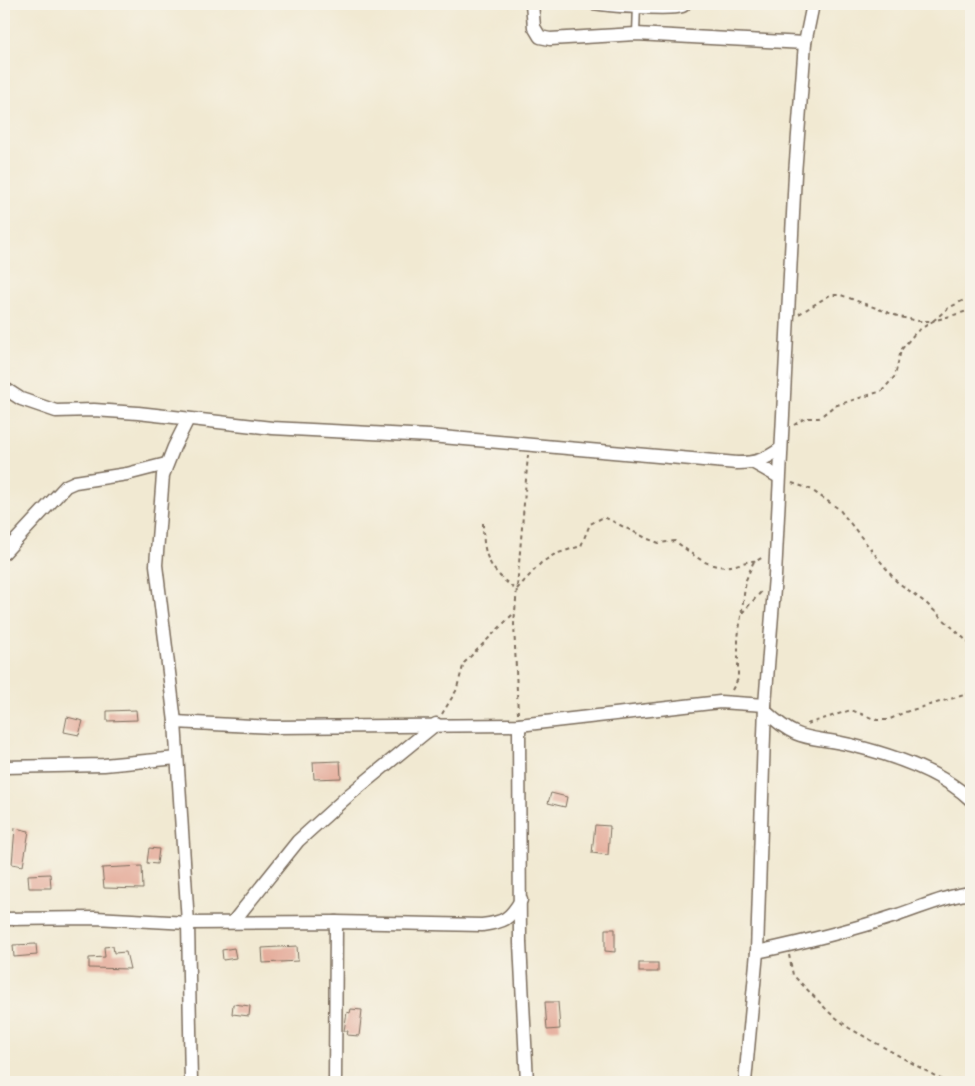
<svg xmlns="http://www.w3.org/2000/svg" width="975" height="1086" font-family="'IM FELL Great Primer',serif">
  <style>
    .building { fill: #e5ad9c }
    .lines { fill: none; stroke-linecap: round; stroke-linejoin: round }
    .service-casing { stroke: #7b6d5d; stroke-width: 9 }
    .minor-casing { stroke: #7b6d5d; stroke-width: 15 }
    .path { stroke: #7b6d5d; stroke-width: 2; stroke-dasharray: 4 4; stroke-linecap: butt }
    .service { stroke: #fff; stroke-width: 6 }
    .minor { stroke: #fff; stroke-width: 12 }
  </style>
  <rect width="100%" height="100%" fill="#f7f3e8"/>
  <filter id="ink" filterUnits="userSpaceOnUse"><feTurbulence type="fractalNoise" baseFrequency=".02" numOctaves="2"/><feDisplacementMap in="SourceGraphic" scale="10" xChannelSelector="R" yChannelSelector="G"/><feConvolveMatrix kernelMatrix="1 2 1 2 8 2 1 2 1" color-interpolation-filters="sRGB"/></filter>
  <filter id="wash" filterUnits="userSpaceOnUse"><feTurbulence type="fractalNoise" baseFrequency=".0096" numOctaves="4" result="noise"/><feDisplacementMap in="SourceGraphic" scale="20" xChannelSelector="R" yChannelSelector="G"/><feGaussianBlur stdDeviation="1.12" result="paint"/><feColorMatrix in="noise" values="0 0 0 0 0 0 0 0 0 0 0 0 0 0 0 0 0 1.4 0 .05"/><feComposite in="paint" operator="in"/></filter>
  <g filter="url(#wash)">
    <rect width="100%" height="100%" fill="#f1e9d2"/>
    <g id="blocks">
      <g class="building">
        <path d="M 136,710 L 137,720 L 107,721 L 107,711 Z"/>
        <path d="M 67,717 L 83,721 L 79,735 L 64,732 Z"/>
        <path d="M 340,761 L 341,778 L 314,779 L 313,762 Z"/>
        <path d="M 551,793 L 567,797 L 565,807 L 548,803 Z"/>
        <path d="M 595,825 L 610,826 L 608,855 L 592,853 Z"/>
        <path d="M 15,828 L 29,831 L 23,866 L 12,864 Z"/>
        <path d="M 149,848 L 159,849 L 157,864 L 147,863 Z"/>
        <path d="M 142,866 L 143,889 L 104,888 L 102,868 Z"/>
        <path d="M 50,874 L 51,888 L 29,888 L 28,875 Z"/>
        <path d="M 605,929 L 615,929 L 615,952 L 605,951 Z"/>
        <path d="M 36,944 L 37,955 L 14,957 L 13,945 Z"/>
        <path d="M 113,946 L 114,953 L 126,952 L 130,969 L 89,968 L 89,958 L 105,957 L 104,947 Z"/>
        <path d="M 297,946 L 298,961 L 263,963 L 262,948 Z"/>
        <path d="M 234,948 L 236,958 L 223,960 L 222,950 Z"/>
        <rect x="639" y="963" width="19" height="9"/>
        <path d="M 545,1002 L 558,1002 L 560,1029 L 547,1030 Z"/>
        <path d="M 233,1004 L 250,1006 L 249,1016 L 232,1014 Z"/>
        <path d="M 351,1009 L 362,1010 L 359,1036 L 347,1035 L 348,1031 L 344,1031 L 347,1012 L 350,1013 Z"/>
      </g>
    </g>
  </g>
  <g filter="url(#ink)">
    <use href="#blocks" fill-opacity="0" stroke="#7b6d5d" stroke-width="1"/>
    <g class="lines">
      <g class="service-casing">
        <g id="service">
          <path d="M 586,4 C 598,9 671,13 683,9 C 686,8 687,6 688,4"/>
          <path d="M 636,34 L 637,4"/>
        </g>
      </g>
      <g class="minor-casing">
        <g id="minor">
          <path d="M 532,4 L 534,27 L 540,37 L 550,39 L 636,34 L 805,43"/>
          <path d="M 4,388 L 21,399 L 56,411 L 94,410 L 138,413 L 272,428 L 430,436 L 737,463 C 755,463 765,460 780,449"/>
          <path d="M 188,419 L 174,447 L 163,475 L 156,565 L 175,722 L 188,923 L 191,1082"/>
          <path d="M 754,463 L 779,477"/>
          <path d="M 4,553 L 66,486 L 75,482 L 127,474 L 166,464"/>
          <path d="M 765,711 C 800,744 809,735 851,745 C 892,755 941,771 971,800"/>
          <path d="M 175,722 L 274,727 L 519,725 L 720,702 L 765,705"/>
          <path d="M 519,725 L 520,943 L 527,1082"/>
          <path d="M 4,767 L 104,765 L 177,758"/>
          <path d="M 4,919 L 95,918 L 188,923 L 336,922 L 482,925 C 504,922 509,920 521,900"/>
          <path d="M 233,922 L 298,841 L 349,795 L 436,724"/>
          <path d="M 757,952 C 804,942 852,930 898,915 C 922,907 946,896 971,893"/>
          <path d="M 335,1082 L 336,922"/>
          <path d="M 745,1082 L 757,952 L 765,705 L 775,576 L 795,174 L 805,43 L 813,4"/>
        </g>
      </g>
      <g class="path">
        <path d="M 799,314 L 830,295 L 841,295 L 900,317 L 918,321 L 933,321 L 947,309 L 971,296"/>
        <path d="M 794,425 L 805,418 L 819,418 L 834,406 L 882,391 L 895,376 L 901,350 L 916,332 L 933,321 L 971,310"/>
        <path d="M 792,483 L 810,489 L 839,509 L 896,581 L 926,603 L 971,645"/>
        <path d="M 483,523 C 483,557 489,569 516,590 L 541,563 L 555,554 L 581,546 L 590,524 L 604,517 L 648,539 L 659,543 L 675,541 C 693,554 706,569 730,566 C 740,565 747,560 757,561"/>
        <path d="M 742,613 L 762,591"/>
        <path d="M 732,690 L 738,679 L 738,638 L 746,580 L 753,563 L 763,557"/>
        <path d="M 442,714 L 456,691 L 464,663 L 515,612"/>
        <path d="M 518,714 L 514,624 L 528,455"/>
        <path d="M 807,724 L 851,710 L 877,720 L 888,720 L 905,712 L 971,693"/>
        <path d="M 789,955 L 793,975 L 830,1013 L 849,1028 L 946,1082"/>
      </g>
      <use href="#service" class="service"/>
      <use href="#minor" class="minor"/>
    </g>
  </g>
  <rect width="975" height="1086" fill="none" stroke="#f7f3e8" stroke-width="20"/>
</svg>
